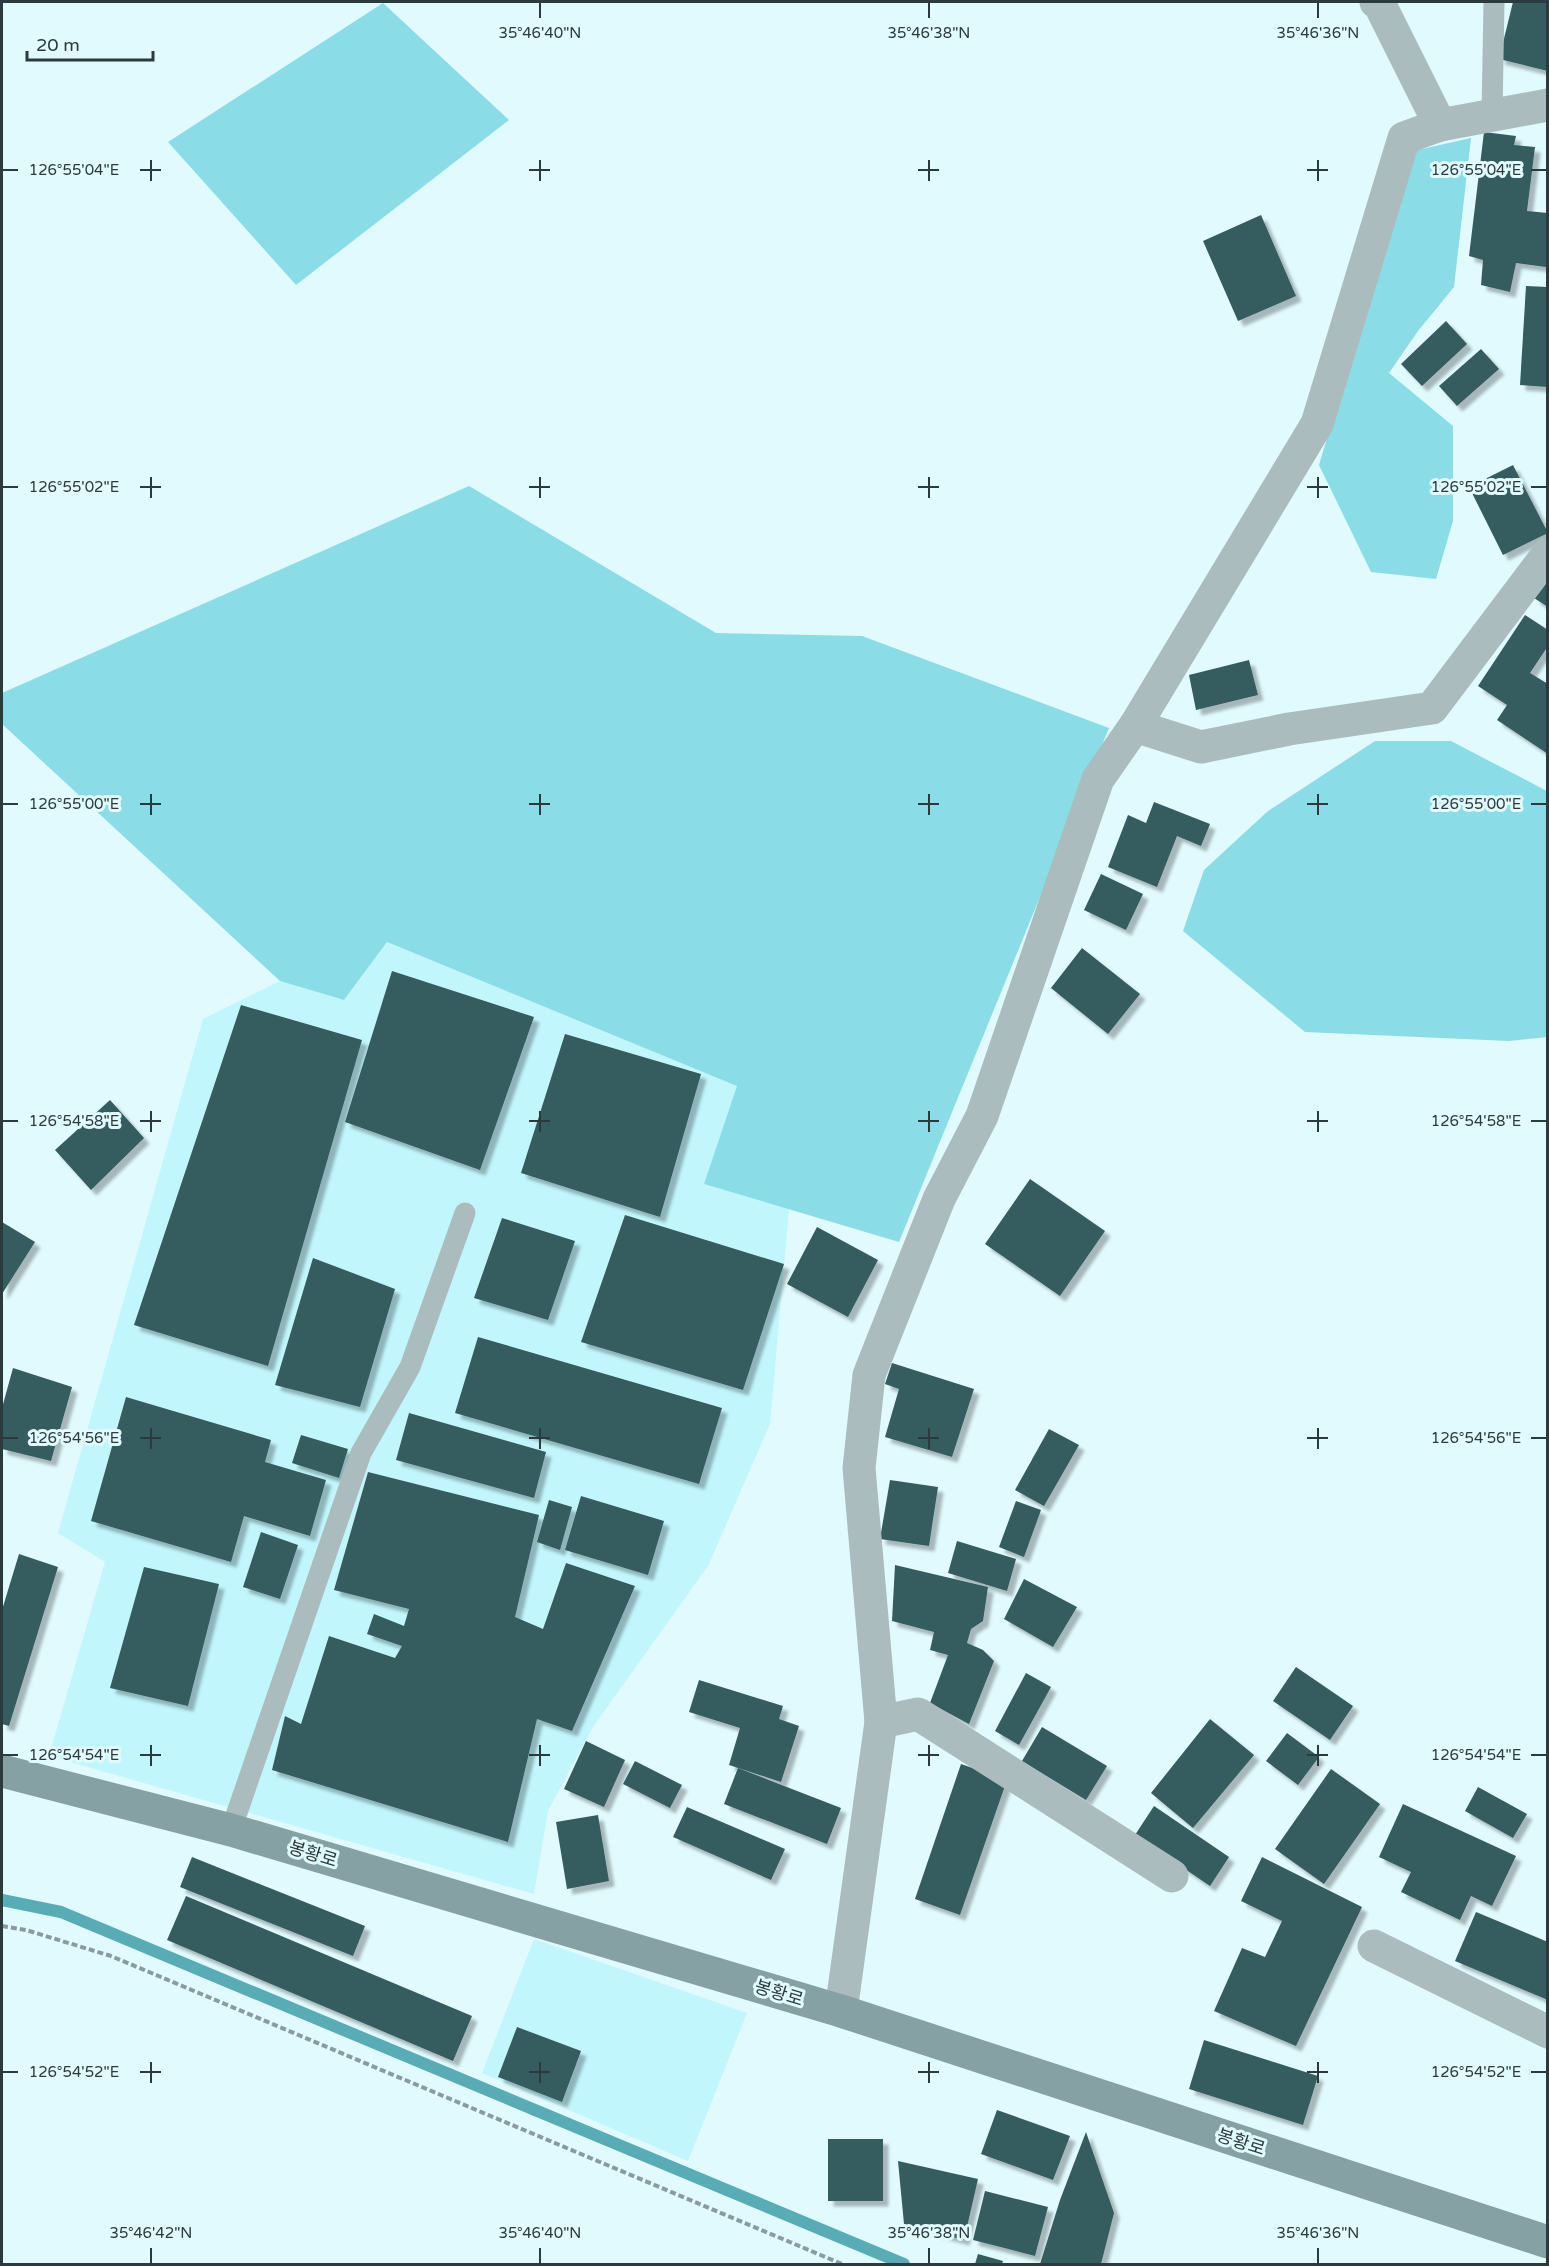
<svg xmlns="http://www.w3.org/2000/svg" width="1549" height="2266" font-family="'Varela Round','Noto Sans KR',sans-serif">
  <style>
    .built { fill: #c1f6fc }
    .green { fill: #8adde7 }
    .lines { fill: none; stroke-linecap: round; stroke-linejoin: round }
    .stream { stroke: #57acb5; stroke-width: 12 }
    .building { fill: #355b5f; filter: url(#shadow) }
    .path { stroke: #889c9f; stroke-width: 4; stroke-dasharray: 6 3; stroke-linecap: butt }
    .service { stroke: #abbcbe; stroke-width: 21 }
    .minor { stroke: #abbcbe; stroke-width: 33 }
    .secondary { stroke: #86a1a4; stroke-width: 33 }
    .ticks { fill: none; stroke: #2b3b3d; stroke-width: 2 }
    .labels { text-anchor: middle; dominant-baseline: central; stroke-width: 6; stroke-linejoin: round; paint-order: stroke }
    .street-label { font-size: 18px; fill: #2b3b3d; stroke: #e1fafd }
    .ticks-label { font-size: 15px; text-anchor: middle; fill: #2b3b3d; stroke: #e1fafd; stroke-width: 6; stroke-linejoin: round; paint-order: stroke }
  </style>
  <defs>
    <filter id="shadow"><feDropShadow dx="5.5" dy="5.5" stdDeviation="1.5" flood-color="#0004"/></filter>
  </defs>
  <rect width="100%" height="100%" fill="#e1fafd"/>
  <g class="built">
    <path d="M 387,942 L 738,1086 L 704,1184 L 789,1209 L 770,1424 L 708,1566 L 593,1727 L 548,1811 L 534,1894 L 49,1756 L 105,1562 L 58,1533 L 203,1019 L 280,981 L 344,1000 Z"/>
    <path d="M 534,1939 L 747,2013 L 688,2161 L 482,2073 Z"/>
  </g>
  <g class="green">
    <path d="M 383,3 L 509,120 L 296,285 L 168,142 Z"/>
    <path d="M 1471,138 L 1454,287 L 1418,331 L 1389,373 L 1453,426 L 1453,521 L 1436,579 L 1371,572 L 1319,465 L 1413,151 Z"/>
    <path d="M 469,486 L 716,633 L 862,636 L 1109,728 L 899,1242 L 704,1184 L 737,1086 L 387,942 L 344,1000 L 280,981 L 2,724 L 2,693 Z"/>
    <path d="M 1375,741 L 1451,741 L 1547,791 L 1547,1037 L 1509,1041 L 1305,1032 L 1183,931 L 1204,870 L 1268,811 Z"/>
  </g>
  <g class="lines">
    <path class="stream" d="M 2,1900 L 61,1912 L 904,2264"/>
  </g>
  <g class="building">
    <path d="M 1513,2 L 1548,2 L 1548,71 L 1499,59 Z"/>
    <path d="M 1484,132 L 1516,136 L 1514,145 L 1535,147 L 1527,211 L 1548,213 L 1546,267 L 1516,263 L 1510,292 L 1481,285 L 1483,260 L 1469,256 Z"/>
    <path d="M 1261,215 L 1296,296 L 1238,321 L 1203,241 Z"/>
    <path d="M 1526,286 L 1548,287 L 1548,387 L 1520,385 Z"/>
    <path d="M 1446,321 L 1467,344 L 1422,386 L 1401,364 Z"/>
    <path d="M 1481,349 L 1499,369 L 1457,406 L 1439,386 Z"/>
    <path d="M 1513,465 L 1548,533 L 1503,555 L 1469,487 Z"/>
    <path d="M 1548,578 L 1548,607 L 1534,598 Z"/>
    <path d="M 1525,615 L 1548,630 L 1548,646 L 1530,673 L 1548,684 L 1548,754 L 1497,720 L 1507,705 L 1478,686 Z"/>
    <path d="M 1249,660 L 1258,695 L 1196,710 L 1189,675 Z"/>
    <path d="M 1154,802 L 1210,824 L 1201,846 L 1177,836 L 1157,887 L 1108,867 L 1128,815 L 1146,823 Z"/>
    <path d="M 1101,874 L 1143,894 L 1126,930 L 1084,910 Z"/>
    <path d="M 1082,948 L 1140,994 L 1108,1034 L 1051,988 Z"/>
    <path d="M 392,971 L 534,1017 L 480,1170 L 345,1122 Z"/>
    <path d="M 241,1005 L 362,1040 L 268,1366 L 134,1325 Z"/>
    <path d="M 565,1034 L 701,1074 L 660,1217 L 521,1173 Z"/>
    <path d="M 110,1100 L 144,1138 L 91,1190 L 55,1150 Z"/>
    <path d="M 1030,1179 L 1105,1231 L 1060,1296 L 985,1244 Z"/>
    <path d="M 625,1215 L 784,1264 L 743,1390 L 581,1342 Z"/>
    <path d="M 502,1218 L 575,1241 L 548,1320 L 474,1298 Z"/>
    <path d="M 2,1222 L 35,1242 L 2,1294 Z"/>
    <path d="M 817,1227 L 878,1260 L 848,1317 L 787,1284 Z"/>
    <path d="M 313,1258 L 395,1289 L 360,1407 L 275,1385 Z"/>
    <path d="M 478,1337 L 722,1408 L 699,1484 L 455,1413 Z"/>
    <path d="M 892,1363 L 974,1389 L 952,1457 L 885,1437 L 899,1389 L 885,1384 Z"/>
    <path d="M 13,1368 L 72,1387 L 51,1461 L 2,1449 L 2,1408 Z"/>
    <path d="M 126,1397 L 271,1440 L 265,1462 L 326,1480 L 310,1536 L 244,1516 L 231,1562 L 91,1521 Z"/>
    <path d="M 409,1413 L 546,1452 L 534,1498 L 396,1460 Z"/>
    <path d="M 1049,1429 L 1079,1445 L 1044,1506 L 1015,1490 Z"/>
    <path d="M 301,1435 L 348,1449 L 339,1478 L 292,1463 Z"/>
    <path d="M 368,1472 L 539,1515 L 515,1617 L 543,1629 L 566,1563 L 635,1586 L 572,1731 L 537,1719 L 508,1842 L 272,1770 L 285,1716 L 301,1724 L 329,1636 L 395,1658 L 402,1646 L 367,1634 L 374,1614 L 404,1626 L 409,1609 L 334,1590 Z"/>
    <path d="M 890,1480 L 938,1487 L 929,1546 L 880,1539 Z"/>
    <path d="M 581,1496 L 664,1521 L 648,1575 L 565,1550 Z"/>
    <path d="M 549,1500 L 572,1507 L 560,1550 L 537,1542 Z"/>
    <path d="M 1016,1501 L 1041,1510 L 1024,1557 L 999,1547 Z"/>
    <path d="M 261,1532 L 298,1545 L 280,1599 L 243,1587 Z"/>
    <path d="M 957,1541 L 1016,1559 L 1007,1591 L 948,1573 Z"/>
    <path d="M 19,1554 L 58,1567 L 9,1726 L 2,1724 L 2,1610 Z"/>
    <path d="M 895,1565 L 988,1587 L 983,1621 L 971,1629 L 967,1643 L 983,1650 L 994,1661 L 969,1724 L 930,1703 L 948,1655 L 930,1650 L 934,1632 L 892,1621 Z"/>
    <path d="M 144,1567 L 219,1584 L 188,1706 L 110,1688 Z"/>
    <path d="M 1024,1579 L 1077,1607 L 1053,1647 L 1004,1619 Z"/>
    <path d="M 1296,1667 L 1353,1706 L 1330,1740 L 1273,1701 Z"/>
    <path d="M 1026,1673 L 1051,1687 L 1019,1745 L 995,1731 Z"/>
    <path d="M 699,1680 L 783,1706 L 779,1719 L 799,1726 L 781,1782 L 729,1765 L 740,1728 L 689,1712 Z"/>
    <path d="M 1210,1719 L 1254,1755 L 1193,1828 L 1151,1793 Z"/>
    <path d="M 1042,1727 L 1107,1766 L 1086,1800 L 1022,1761 Z"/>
    <path d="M 1287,1733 L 1319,1757 L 1298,1785 L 1266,1761 Z"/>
    <path d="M 586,1741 L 625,1760 L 604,1807 L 564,1789 Z"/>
    <path d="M 635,1761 L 682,1785 L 670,1808 L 623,1784 Z"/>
    <path d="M 961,1764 L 1007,1780 L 960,1915 L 915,1899 Z"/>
    <path d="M 738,1768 L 841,1808 L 827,1844 L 724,1804 Z"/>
    <path d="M 1331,1769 L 1380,1804 L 1324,1884 L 1275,1849 Z"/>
    <path d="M 1478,1787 L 1527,1814 L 1513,1838 L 1465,1811 Z"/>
    <path d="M 1403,1804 L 1516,1856 L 1492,1906 L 1471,1896 L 1460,1920 L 1401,1892 L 1411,1872 L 1379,1857 Z"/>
    <path d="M 1154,1806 L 1229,1857 L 1210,1886 L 1135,1835 Z"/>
    <path d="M 687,1807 L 785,1849 L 771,1880 L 673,1837 Z"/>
    <path d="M 598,1815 L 609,1881 L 567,1889 L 556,1822 Z"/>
    <path d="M 192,1857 L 365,1926 L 353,1956 L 180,1887 Z"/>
    <path d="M 1262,1857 L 1362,1907 L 1296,2046 L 1214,2011 L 1242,1948 L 1265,1957 L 1282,1921 L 1241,1901 Z"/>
    <path d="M 186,1896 L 472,2016 L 453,2061 L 167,1940 Z"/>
    <path d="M 1476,1912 L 1548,1942 L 1548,2000 L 1455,1961 Z"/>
    <path d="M 517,2027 L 581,2051 L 562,2102 L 498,2077 Z"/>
    <path d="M 1204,2040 L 1318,2076 L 1303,2125 L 1189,2089 Z"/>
    <path d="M 997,2110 L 1070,2136 L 1053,2180 L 981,2154 Z"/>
    <path d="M 1086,2132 L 1114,2213 L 1101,2264 L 1040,2264 L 1060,2200 Z"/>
    <rect x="828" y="2139" width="55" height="62"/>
    <path d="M 898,2161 L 978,2179 L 964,2240 L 904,2224 Z"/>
    <path d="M 985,2191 L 1048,2207 L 1035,2256 L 973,2240 Z"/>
    <path d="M 978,2254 L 1003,2261 L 1002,2264 L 975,2264 Z"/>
  </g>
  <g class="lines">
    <path class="path" d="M 2,1926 L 26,1930 L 111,1956 L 842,2264"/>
    <g class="service">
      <path d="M 1492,114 L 1494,2"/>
      <path d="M 231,1830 L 361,1453 L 410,1367 L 465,1213"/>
    </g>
    <g class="minor">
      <path d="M 1376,2 L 1379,3 L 1440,125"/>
      <path d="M 1135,726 L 1201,747 L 1289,729 L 1432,708 L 1548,554"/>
      <path d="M 881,1722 L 918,1714 L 1172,1876"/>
      <path d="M 1374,1946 L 1548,2032"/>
      <path d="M 841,2011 L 881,1722 L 859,1468 L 869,1375 L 939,1199 L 982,1116 L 1098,779 L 1135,726 L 1317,424 L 1404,138 L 1440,125 L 1548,105"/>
    </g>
    <path class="secondary" d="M 2,1771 L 231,1830 L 841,2011 L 1548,2242"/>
  </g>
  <path class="ticks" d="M 540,3 L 540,18M 929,3 L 929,18M 1318,3 L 1318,18M 151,160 L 151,181M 540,160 L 540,181M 929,160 L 929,181M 1318,160 L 1318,181M 3,170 L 18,170M 140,170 L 161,170M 529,170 L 550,170M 918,170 L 939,170M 1307,170 L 1328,170M 1531,170 L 1546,170M 151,477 L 151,498M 540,477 L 540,498M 929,477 L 929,498M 1318,477 L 1318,498M 3,487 L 18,487M 140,487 L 161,487M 529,487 L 550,487M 918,487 L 939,487M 1307,487 L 1328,487M 1531,487 L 1546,487M 151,794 L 151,815M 540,794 L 540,815M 929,794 L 929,815M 1318,794 L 1318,815M 3,804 L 18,804M 140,804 L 161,804M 529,804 L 550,804M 918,804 L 939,804M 1307,804 L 1328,804M 1531,804 L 1546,804M 151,1111 L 151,1132M 540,1111 L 540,1132M 929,1111 L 929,1132M 1318,1111 L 1318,1132M 3,1121 L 18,1121M 140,1121 L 161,1121M 529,1121 L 550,1121M 918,1121 L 939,1121M 1307,1121 L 1328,1121M 1531,1121 L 1546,1121M 151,1428 L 151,1449M 540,1428 L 540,1449M 929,1428 L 929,1449M 1318,1428 L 1318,1449M 3,1438 L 18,1438M 140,1438 L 161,1438M 529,1438 L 550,1438M 918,1438 L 939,1438M 1307,1438 L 1328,1438M 1531,1438 L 1546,1438M 151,1745 L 151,1766M 540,1745 L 540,1766M 929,1745 L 929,1766M 1318,1745 L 1318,1766M 3,1755 L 18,1755M 140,1755 L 161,1755M 529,1755 L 550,1755M 918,1755 L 939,1755M 1307,1755 L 1328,1755M 1531,1755 L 1546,1755M 151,2062 L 151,2083M 540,2062 L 540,2083M 929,2062 L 929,2083M 1318,2062 L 1318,2083M 3,2072 L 18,2072M 140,2072 L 161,2072M 529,2072 L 550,2072M 918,2072 L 939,2072M 1307,2072 L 1328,2072M 1531,2072 L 1546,2072M 151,2248 L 151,2263M 540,2248 L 540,2263M 929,2248 L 929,2263M 1318,2248 L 1318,2263"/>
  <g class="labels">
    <g class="street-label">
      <text transform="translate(313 1854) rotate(17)">봉황로</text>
      <text transform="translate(779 1993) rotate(17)">봉황로</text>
      <text transform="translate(1241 2142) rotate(18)">봉황로</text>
    </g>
  </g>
  <g class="ticks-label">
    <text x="540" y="38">35°46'40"N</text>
    <text x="929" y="38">35°46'38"N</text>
    <text x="1318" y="38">35°46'36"N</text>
    <text x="1476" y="175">126°55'04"E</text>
    <text x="74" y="175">126°55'04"E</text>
    <text x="1476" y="492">126°55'02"E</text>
    <text x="74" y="492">126°55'02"E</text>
    <text x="1476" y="809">126°55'00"E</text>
    <text x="74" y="809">126°55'00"E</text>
    <text x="1476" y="1126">126°54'58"E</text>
    <text x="74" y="1126">126°54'58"E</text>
    <text x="1476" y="1443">126°54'56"E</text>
    <text x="74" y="1443">126°54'56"E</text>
    <text x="1476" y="1760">126°54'54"E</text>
    <text x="74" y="1760">126°54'54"E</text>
    <text x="1476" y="2077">126°54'52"E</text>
    <text x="74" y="2077">126°54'52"E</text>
    <text x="151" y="2238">35°46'42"N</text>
    <text x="540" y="2238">35°46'40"N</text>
    <text x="929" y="2238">35°46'38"N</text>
    <text x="1318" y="2238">35°46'36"N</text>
  </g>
  <rect width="1549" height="2266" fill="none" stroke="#2b3b3d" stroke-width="6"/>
  <path d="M27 51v9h126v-9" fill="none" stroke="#2b3b3d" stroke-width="3"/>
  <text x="36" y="51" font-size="18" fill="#2b3b3d" stroke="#e1fafd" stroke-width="4.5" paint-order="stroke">20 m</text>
</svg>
